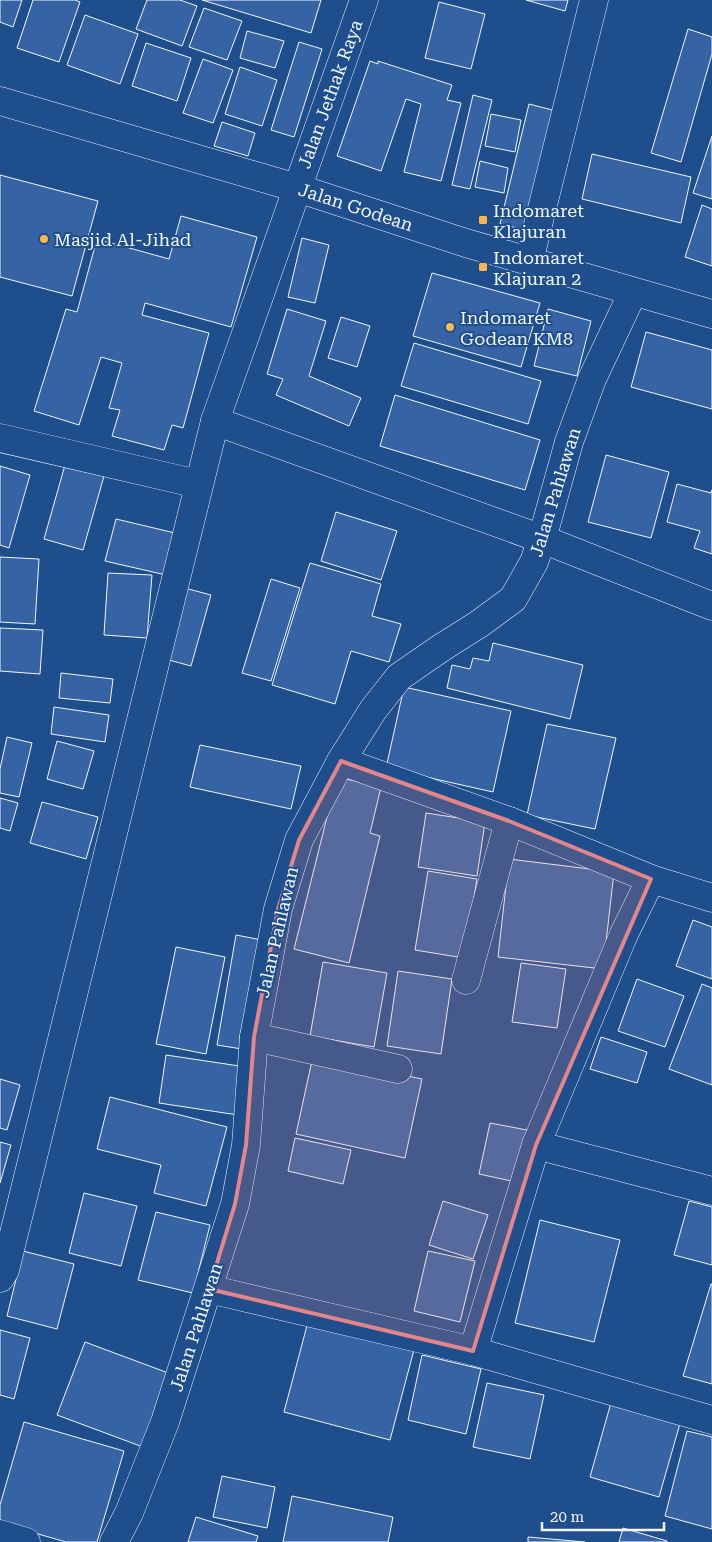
<svg xmlns="http://www.w3.org/2000/svg" width="712" height="1542" font-family="'Roboto Serif',serif">
  <style>
    .building { fill: #3563a3; stroke: #f2f6ff }
    .lines { fill: none; stroke-linecap: round; stroke-linejoin: round }
    .minor-casing { stroke: #f2f6ff; stroke-width: 29 }
    .primary-casing { stroke: #f2f6ff; stroke-width: 29 }
    .minor { stroke: #1f4e8c; stroke-width: 28 }
    .primary { stroke: #1f4e8c; stroke-width: 28 }
    .marked { fill: #e38589; fill-opacity: 0.2; stroke: #e38589; stroke-width: 4; stroke-linejoin: round }
    .poi-dot { fill: #ffb74d; stroke: #1f4e8c; stroke-width: 2 }
    .labels { text-anchor: middle; dominant-baseline: central; stroke-width: 4; stroke-linejoin: round; paint-order: stroke }
    .street-label { font-size: 18px; fill: #f2f6ff; stroke: #1f4e8c }
    .poi-label { font-size: 18px; fill: #f2f6ff; stroke: #1f4e8c; text-anchor: start }
  </style>
  <rect width="100%" height="100%" fill="#1f4e8c"/>
  <g class="building">
    <path d="M 0,0 L 22,0 L 13,27 L 0,22 Z"/>
    <path d="M 33,0 L 75,0 L 80,2 L 59,62 L 17,48 Z"/>
    <path d="M 147,0 L 180,0 L 197,6 L 182,46 L 136,29 Z"/>
    <path d="M 202,0 L 321,0 L 311,33 Z"/>
    <path d="M 526,0 L 568,0 L 565,11 Z"/>
    <path d="M 439,2 L 485,14 L 471,69 L 425,58 Z"/>
    <path d="M 204,8 L 242,21 L 227,60 L 189,47 Z"/>
    <path d="M 85,15 L 138,34 L 120,84 L 67,65 Z"/>
    <path d="M 688,29 L 712,37 L 712,54 L 681,162 L 651,153 Z"/>
    <path d="M 247,31 L 284,41 L 275,68 L 240,58 Z"/>
    <path d="M 299,42 L 322,49 L 294,137 L 271,130 Z"/>
    <path d="M 146,43 L 191,58 L 177,101 L 132,86 Z"/>
    <path d="M 203,59 L 233,70 L 213,123 L 183,113 Z"/>
    <path d="M 370,61 L 378,64 L 378,61 L 452,85 L 447,100 L 461,103 L 441,181 L 404,172 L 421,104 L 406,99 L 381,171 L 337,156 Z"/>
    <path d="M 240,67 L 277,80 L 262,126 L 225,114 Z"/>
    <path d="M 473,95 L 492,100 L 470,189 L 452,185 Z"/>
    <path d="M 529,104 L 560,112 L 530,231 L 500,224 Z"/>
    <path d="M 491,114 L 521,120 L 515,152 L 485,146 Z"/>
    <path d="M 222,122 L 255,133 L 248,156 L 214,146 Z"/>
    <path d="M 712,136 L 712,199 L 693,193 Z"/>
    <path d="M 592,154 L 691,177 L 681,223 L 582,199 Z"/>
    <path d="M 480,161 L 508,168 L 504,193 L 475,187 Z"/>
    <path d="M 0,175 L 98,201 L 72,296 L 0,277 Z"/>
    <path d="M 702,205 L 712,209 L 712,266 L 685,257 Z"/>
    <path d="M 181,216 L 257,237 L 231,327 L 145,303 L 142,315 L 209,333 L 183,428 L 172,425 L 164,450 L 112,436 L 120,410 L 109,408 L 122,363 L 101,357 L 79,425 L 34,411 L 66,309 L 77,312 L 97,239 L 169,259 Z"/>
    <path d="M 302,238 L 329,245 L 315,303 L 288,297 Z"/>
    <path d="M 432,273 L 540,303 L 521,367 L 413,336 Z"/>
    <path d="M 287,309 L 326,321 L 309,376 L 361,398 L 349,426 L 276,395 L 283,379 L 267,374 Z"/>
    <path d="M 548,309 L 591,321 L 577,376 L 534,366 Z"/>
    <path d="M 341,317 L 370,326 L 357,367 L 328,358 Z"/>
    <path d="M 646,332 L 712,350 L 712,409 L 631,387 Z"/>
    <path d="M 414,343 L 541,381 L 528,424 L 401,386 Z"/>
    <path d="M 395,395 L 540,440 L 525,490 L 380,446 Z"/>
    <path d="M 606,455 L 669,472 L 651,538 L 588,522 Z"/>
    <path d="M 65,465 L 104,476 L 83,550 L 44,539 Z"/>
    <path d="M 0,466 L 30,475 L 9,548 L 0,545 Z"/>
    <path d="M 677,484 L 711,493 L 712,490 L 712,554 L 694,548 L 700,531 L 667,522 Z"/>
    <path d="M 336,512 L 397,531 L 381,580 L 321,561 Z"/>
    <path d="M 116,519 L 175,533 L 166,575 L 105,561 Z"/>
    <path d="M 0,557 L 39,559 L 35,624 L 0,622 Z"/>
    <path d="M 310,563 L 381,584 L 372,616 L 401,624 L 389,662 L 351,651 L 335,704 L 272,685 Z"/>
    <path d="M 108,573 L 152,575 L 147,638 L 104,635 Z"/>
    <path d="M 271,579 L 300,588 L 271,681 L 242,673 Z"/>
    <path d="M 177,586 L 211,595 L 191,666 L 158,657 Z"/>
    <path d="M 0,628 L 43,630 L 40,674 L 0,671 Z"/>
    <path d="M 493,643 L 583,665 L 570,719 L 447,688 L 452,665 L 470,669 L 473,658 L 489,661 Z"/>
    <path d="M 61,673 L 113,679 L 110,703 L 59,698 Z"/>
    <path d="M 404,687 L 511,711 L 493,792 L 386,768 Z"/>
    <path d="M 54,707 L 109,715 L 105,742 L 51,734 Z"/>
    <path d="M 547,724 L 616,738 L 595,829 L 527,815 Z"/>
    <path d="M 7,737 L 32,743 L 19,797 L 0,793 L 0,769 Z"/>
    <path d="M 57,741 L 94,751 L 83,789 L 47,779 Z"/>
    <path d="M 200,745 L 301,766 L 291,809 L 190,787 Z"/>
    <path d="M 337,777 L 381,787 L 370,833 L 380,836 L 349,963 L 294,949 Z"/>
    <path d="M 0,798 L 18,803 L 10,831 L 0,828 Z"/>
    <path d="M 42,802 L 98,817 L 86,859 L 30,843 Z"/>
    <path d="M 426,813 L 485,822 L 477,876 L 418,867 Z"/>
    <path d="M 509,859 L 614,872 L 603,969 L 498,957 Z"/>
    <path d="M 428,871 L 477,879 L 464,958 L 415,950 Z"/>
    <path d="M 693,920 L 712,927 L 712,979 L 676,966 Z"/>
    <path d="M 236,935 L 267,941 L 248,1050 L 217,1045 Z"/>
    <path d="M 176,947 L 225,957 L 206,1054 L 156,1044 Z"/>
    <path d="M 323,962 L 387,973 L 374,1047 L 310,1036 Z"/>
    <path d="M 521,963 L 566,969 L 557,1028 L 512,1022 Z"/>
    <path d="M 398,971 L 452,979 L 441,1054 L 387,1046 Z"/>
    <path d="M 637,979 L 684,996 L 665,1047 L 618,1031 Z"/>
    <path d="M 702,984 L 712,988 L 712,1085 L 669,1069 Z"/>
    <path d="M 601,1037 L 647,1052 L 637,1083 L 590,1069 Z"/>
    <path d="M 166,1055 L 246,1067 L 238,1115 L 159,1103 Z"/>
    <path d="M 313,1056 L 422,1079 L 405,1158 L 296,1134 Z"/>
    <path d="M 0,1079 L 20,1085 L 7,1130 L 0,1128 Z"/>
    <path d="M 110,1097 L 227,1127 L 206,1206 L 154,1193 L 161,1165 L 97,1149 Z"/>
    <path d="M 490,1123 L 527,1130 L 516,1182 L 479,1174 Z"/>
    <path d="M 295,1138 L 351,1150 L 343,1184 L 288,1171 Z"/>
    <path d="M 0,1142 L 11,1145 L 0,1183 Z"/>
    <path d="M 84,1193 L 137,1206 L 121,1266 L 69,1253 Z"/>
    <path d="M 443,1201 L 488,1215 L 473,1259 L 429,1245 Z"/>
    <path d="M 689,1201 L 712,1207 L 712,1265 L 674,1255 Z"/>
    <path d="M 156,1212 L 210,1225 L 193,1293 L 138,1280 Z"/>
    <path d="M 540,1220 L 620,1240 L 594,1342 L 515,1323 Z"/>
    <path d="M 23,1251 L 74,1264 L 57,1329 L 7,1316 Z"/>
    <path d="M 428,1251 L 475,1261 L 460,1322 L 414,1311 Z"/>
    <path d="M 711,1284 L 712,1284 L 712,1384 L 683,1376 Z"/>
    <path d="M 309,1318 L 415,1346 L 390,1440 L 284,1412 Z"/>
    <path d="M 0,1330 L 30,1338 L 14,1399 L 0,1395 Z"/>
    <path d="M 85,1342 L 179,1377 L 151,1450 L 57,1415 Z"/>
    <path d="M 422,1355 L 481,1369 L 466,1434 L 408,1420 Z"/>
    <path d="M 487,1383 L 544,1395 L 530,1459 L 473,1447 Z"/>
    <path d="M 612,1399 L 681,1420 L 659,1497 L 590,1477 Z"/>
    <path d="M 24,1422 L 124,1451 L 97,1542 L 66,1542 L 0,1523 L 0,1505 Z"/>
    <path d="M 687,1431 L 712,1437 L 712,1529 L 665,1516 Z"/>
    <path d="M 222,1476 L 275,1487 L 267,1528 L 213,1517 Z"/>
    <path d="M 292,1496 L 393,1517 L 388,1542 L 283,1542 Z"/>
    <path d="M 196,1517 L 258,1536 L 256,1542 L 188,1542 Z"/>
    <path d="M 623,1528 L 667,1541 L 667,1542 L 619,1542 Z"/>
    <path d="M 528,1537 L 585,1542 L 528,1542 Z"/>
  </g>
  <g class="lines">
    <g class="minor-casing">
      <g id="minor">
        <path d="M 529,261 L 594,0"/>
        <path d="M 215,421 L 542,539 L 712,606"/>
        <path d="M 0,438 L 198,484"/>
        <path d="M 341,761 L 509,821 L 466,980"/>
        <path d="M 509,821 L 651,879"/>
        <path d="M 254,1037 L 398,1069"/>
        <path d="M 536,1145 L 712,1191"/>
        <path d="M 0,1278 L 5,1270 L 215,421 L 364,0"/>
        <path d="M 209,1289 L 473,1351 L 712,1420"/>
        <path d="M 473,1351 L 536,1145 L 624,934 L 651,879 L 712,898"/>
        <path d="M 0,1534 L 26,1542"/>
        <path d="M 114,1542 L 129,1513 L 165,1422 L 235,1204 L 246,1145 L 254,1037 L 278,909 L 299,840 L 341,761 L 373,710 L 399,677 L 441,648 L 479,624 L 513,599 L 534,562 L 542,539 L 569,442 L 592,379 L 633,292"/>
      </g>
    </g>
    <g class="primary-casing">
      <path id="primary" d="M 0,101 L 297,188 L 466,243 L 712,314"/>
    </g>
    <use href="#minor" class="minor"/>
    <use href="#primary" class="primary"/>
  </g>
  <path class="marked" d="M 341,761 L 509,821 L 651,879 L 536,1145 L 473,1351 L 209,1289 L 235,1204 L 246,1145 L 254,1037 L 278,909 L 299,840 Z"/>
  <g class="poi-dot">
    <rect x="478" y="215" width="10" height="10" rx="2.5"/>
    <circle cx="44" cy="239" r="5"/>
    <rect x="478" y="262" width="10" height="10" rx="2.5"/>
    <circle cx="450" cy="327" r="5"/>
  </g>
  <g class="labels">
    <g class="street-label">
      <text transform="translate(330 94) rotate(-70)">Jalan Jethak Raya</text>
      <text transform="translate(356 207) rotate(18)">Jalan Godean</text>
      <text transform="translate(555 492) rotate(-73)">Jalan Pahlawan</text>
      <text transform="translate(277 932) rotate(-77)">Jalan Pahlawan</text>
      <text transform="translate(196 1327) rotate(-72)">Jalan Pahlawan</text>
    </g>
    <g class="poi-label">
      <text x="493" y="210">Indomaret<tspan x="493" dy="21">Klajuran</tspan></text>
      <text x="54" y="239">Masjid Al-Jihad</text>
      <text x="493" y="257">Indomaret<tspan x="493" dy="21">Klajuran 2</tspan></text>
      <text x="460" y="317">Indomaret<tspan x="460" dy="21">Godean KM8</tspan></text>
    </g>
  </g>
  <path d="M542 1522v8h122v-8" fill="none" stroke="#f2f6ff" stroke-width="2.5"/>
  <text x="550" y="1522" font-size="15" fill="#f2f6ff" stroke="#1f4e8c" stroke-width="4" paint-order="stroke">20 m</text>
</svg>
